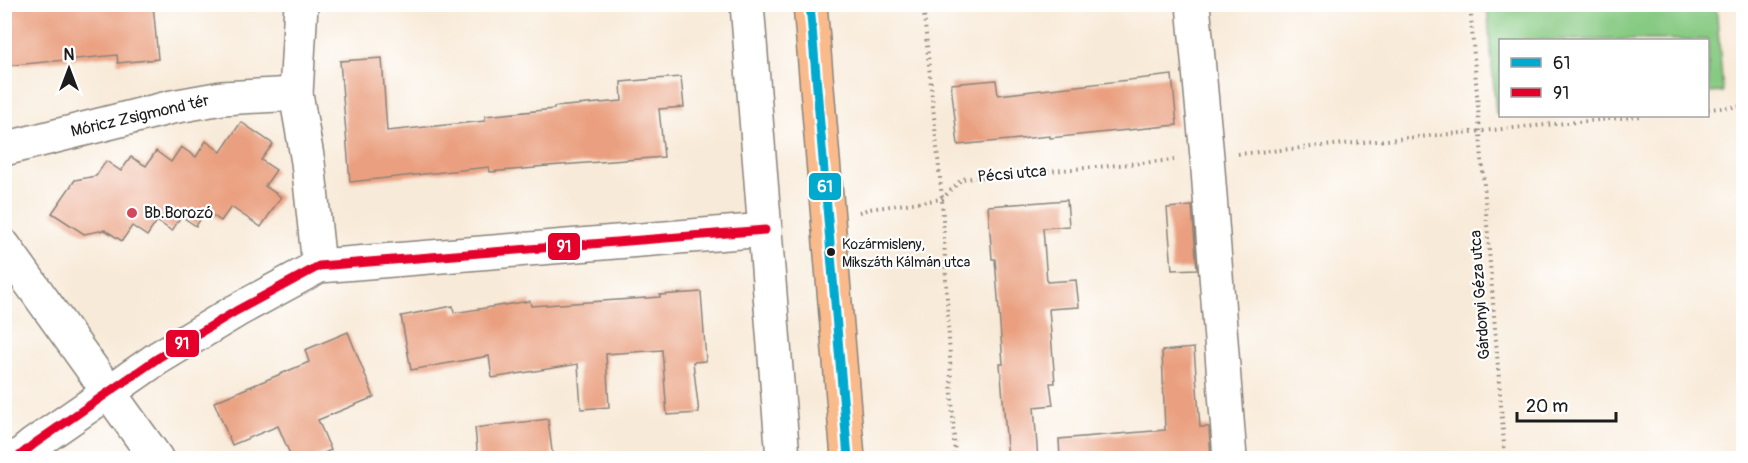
<svg xmlns="http://www.w3.org/2000/svg" width="1748" height="463" font-family="Pangolin,sans-serif">
  <style>
    .green { fill: #87ca83; stroke: #527350; stroke-width: 1.5 }
    .building { fill: #eaa080 }
    .lines { fill: none; stroke-linecap: round; stroke-linejoin: round }
    .minor-casing { stroke: #8a837a; stroke-width: 36 }
    .major-casing { stroke: #8a837a; stroke-width: 36 }
    .path { stroke: #8a837a; stroke-width: 4; stroke-dasharray: 1.5 4.5; stroke-linecap: butt }
    .minor { stroke: #fff; stroke-width: 33 }
    .major { stroke: #fabb8c; stroke-width: 33 }
    .bus-1-casing { stroke: #fff; stroke-width: 14 }
    .bus-2-casing { stroke: #fff; stroke-width: 14 }
    .bus-1 { stroke: #00a9ce; stroke-width: 9 }
    .bus-2 { stroke: #e4002b; stroke-width: 9 }
    .poi-dot { fill: #d1495b; stroke: #fff; stroke-width: 2 }
    .bus-dot { fill: #1c1c1c; stroke: #fff; stroke-width: 2 }
    .labels { text-anchor: middle; dominant-baseline: central; stroke-width: 4.5; stroke-linejoin: round; paint-order: stroke }
    .bus-label { font-size: 14px; fill: #1c1c1c; stroke: #fff; text-anchor: start }
    .street-label { font-size: 16px; fill: #1c1c1c; stroke: #fff }
    .poi-label { font-size: 16px; fill: #1c1c1c; stroke: #fff; text-anchor: start }
    .line-badge { stroke: #fff; stroke-width: 2 }
    .badge-label { font-size: 16px; text-anchor: middle; font-weight: bold; fill: #fff }
  </style>
  <rect width="100%" height="100%" fill="#fff"/>
  <filter id="ink" filterUnits="userSpaceOnUse"><feTurbulence type="fractalNoise" baseFrequency=".0167" numOctaves="2"/><feDisplacementMap in="SourceGraphic" scale="12" xChannelSelector="R" yChannelSelector="G"/><feConvolveMatrix kernelMatrix="1 2 1 2 8 2 1 2 1" color-interpolation-filters="sRGB"/></filter>
  <filter id="wash" filterUnits="userSpaceOnUse"><feTurbulence type="fractalNoise" baseFrequency=".008" numOctaves="4" result="noise"/><feDisplacementMap in="SourceGraphic" scale="24" xChannelSelector="R" yChannelSelector="G"/><feGaussianBlur stdDeviation="1.35" result="paint"/><feColorMatrix in="noise" values="0 0 0 0 0 0 0 0 0 0 0 0 0 0 0 0 0 1.4 0 .05"/><feComposite in="paint" operator="in"/></filter>
  <g filter="url(#wash)">
    <rect width="100%" height="100%" fill="#f8ead8"/>
    <path class="green" d="M 1487,5 L 1716,5 L 1723,92 L 1708,93 L 1708,40 L 1500,40 L 1500,114 L 1496,114 Z"/>
    <g id="blocks">
      <g class="building">
        <path d="M 4,4 L 153,4 L 158,59 L 118,63 L 117,55 L 4,66 Z"/>
        <path d="M 382,58 L 387,131 L 485,121 L 485,116 L 554,109 L 554,107 L 622,101 L 621,82 L 655,79 L 681,77 L 684,107 L 659,109 L 664,157 L 535,167 L 535,168 L 490,172 L 489,167 L 350,182 L 340,61 Z"/>
        <path d="M 1172,75 L 1177,125 L 1050,138 L 1050,136 L 958,145 L 951,84 L 996,80 L 998,95 Z"/>
        <path d="M 241,122 L 273,144 L 261,160 L 276,170 L 265,186 L 281,197 L 261,227 L 231,207 L 221,221 L 206,211 L 196,226 L 181,216 L 172,231 L 157,221 L 147,236 L 132,226 L 122,241 L 105,230 L 84,234 L 52,213 L 75,180 L 96,176 L 106,161 L 121,171 L 131,157 L 146,166 L 156,151 L 171,162 L 181,147 L 196,157 L 206,141 L 221,152 Z"/>
        <path d="M 1067,200 L 1069,226 L 1043,228 L 1047,282 L 1076,280 L 1079,307 L 1049,309 L 1055,383 L 1050,383 L 1053,405 L 1034,407 L 1038,459 L 1008,459 L 1000,364 L 1003,364 L 995,259 L 992,259 L 988,206 Z"/>
        <path d="M 1192,206 L 1197,269 L 1172,270 L 1167,208 Z"/>
        <path d="M 701,292 L 706,361 L 693,362 L 699,413 L 667,415 L 662,350 L 606,354 L 609,407 L 581,409 L 578,364 L 492,378 L 489,356 L 411,370 L 401,316 L 453,306 L 454,313 L 530,301 L 531,306 L 660,297 L 660,295 Z"/>
        <path d="M 348,332 L 374,397 L 318,420 L 331,450 L 311,459 L 292,459 L 278,426 L 232,445 L 214,402 L 309,362 L 305,350 Z"/>
        <path d="M 1194,348 L 1200,427 L 1209,427 L 1211,459 L 1181,459 L 1180,456 L 1145,459 L 1060,459 L 1059,439 L 1165,430 L 1162,351 Z"/>
        <path d="M 548,419 L 553,459 L 478,459 L 475,428 Z"/>
      </g>
    </g>
  </g>
  <g filter="url(#ink)">
    <use href="#blocks" fill-opacity="0" stroke="#8a837a" stroke-width="1.5"/>
    <g class="lines">
      <g class="minor-casing">
        <g id="minor">
          <path d="M 301,4 L 296,94 L 308,162 L 319,266"/>
          <path d="M 747,4 L 783,458"/>
          <path d="M 1193,4 L 1207,157 L 1230,458"/>
          <path d="M 4,149 L 172,107 L 222,98 L 296,94"/>
          <path d="M 4,246 L 156,458"/>
          <path d="M 17,458 L 34,444 L 158,358 L 236,311 L 319,266 L 765,230"/>
        </g>
      </g>
      <g class="major-casing">
        <path id="major" d="M 810,4 L 848,458"/>
      </g>
      <g class="path">
        <path d="M 923,4 L 942,199 L 955,458"/>
        <path d="M 1470,4 L 1505,458"/>
        <path d="M 1708,109 L 1744,106"/>
        <path d="M 1238,154 L 1641,116"/>
        <path d="M 859,212 L 869,209 L 942,199 L 962,179 L 1174,160"/>
      </g>
      <use href="#minor" class="minor"/>
      <use href="#major" class="major"/>
      <g class="bus-1-casing">
        <path id="bus-1" d="M 810,4 L 848,458"/>
      </g>
      <g class="bus-2-casing">
        <path id="bus-2" d="M 17,458 L 34,444 L 158,358 L 236,311 L 319,266 L 765,230"/>
      </g>
      <use href="#bus-1" class="bus-1"/>
      <use href="#bus-2" class="bus-2"/>
    </g>
  </g>
  <circle class="poi-dot" cx="132" cy="213" r="6"/>
  <circle class="bus-dot" cx="831" cy="252" r="5"/>
  <g class="labels">
    <g class="bus-label">
      <text x="842" y="244">Kozármisleny,<tspan x="842" dy="18">Mikszáth Kálmán utca</tspan></text>
    </g>
    <g class="street-label">
      <text transform="translate(140 116) rotate(-13)">Móricz Zsigmond tér</text>
      <text transform="translate(1012 174) rotate(-5)">Pécsi utca</text>
      <text transform="translate(1480 295) rotate(-94)">Gárdonyi Géza utca</text>
    </g>
    <g class="poi-label">
      <text x="144" y="213">Bb.Borozó</text>
    </g>
  </g>
  <g class="line-badge">
    <rect x="808" y="172" width="34" height="29" rx="6" fill="#00a9ce"/>
    <rect x="547" y="232" width="34" height="29" rx="6" fill="#e4002b"/>
    <rect x="165" y="329" width="35" height="29" rx="6" fill="#e4002b"/>
  </g>
  <g class="badge-label">
    <text x="825" y="192">61</text>
    <text x="564" y="252">91</text>
    <text x="182" y="349">91</text>
  </g>
  <rect width="1748" height="463" fill="none" stroke="#fff" stroke-width="24"/>
  <rect x="1499" y="39" width="210" height="78" fill="#ffffff" stroke="#a4a4a4" stroke-width="1.5"/>
  <rect x="1511" y="58" width="30" height="9" fill="#00a9ce" stroke="#a4a4a4" stroke-width="1.5"/>
  <text x="1553" y="69" font-size="18" fill="#1c1c1c">61</text>
  <rect x="1511" y="88" width="30" height="9" fill="#e4002b" stroke="#a4a4a4" stroke-width="1.5"/>
  <text x="1553" y="99" font-size="18" fill="#1c1c1c">91</text>
  <g transform="translate(69 69)" stroke="#ffffff" stroke-width="4.5" paint-order="stroke">
  <path d="M0-4.5L10 22L0 15L-10 22Z" fill="#1c1c1c"/>
  <text y="-9" font-size="16" font-weight="bold" text-anchor="middle" fill="#1c1c1c">N</text>
  </g>
  <path d="M1517 412v9h99v-9" fill="none" stroke="#1c1c1c" stroke-width="3"/>
  <text x="1526" y="412" font-size="18" fill="#1c1c1c" stroke="#ffffff" stroke-width="4.5" paint-order="stroke">20 m</text>
</svg>
